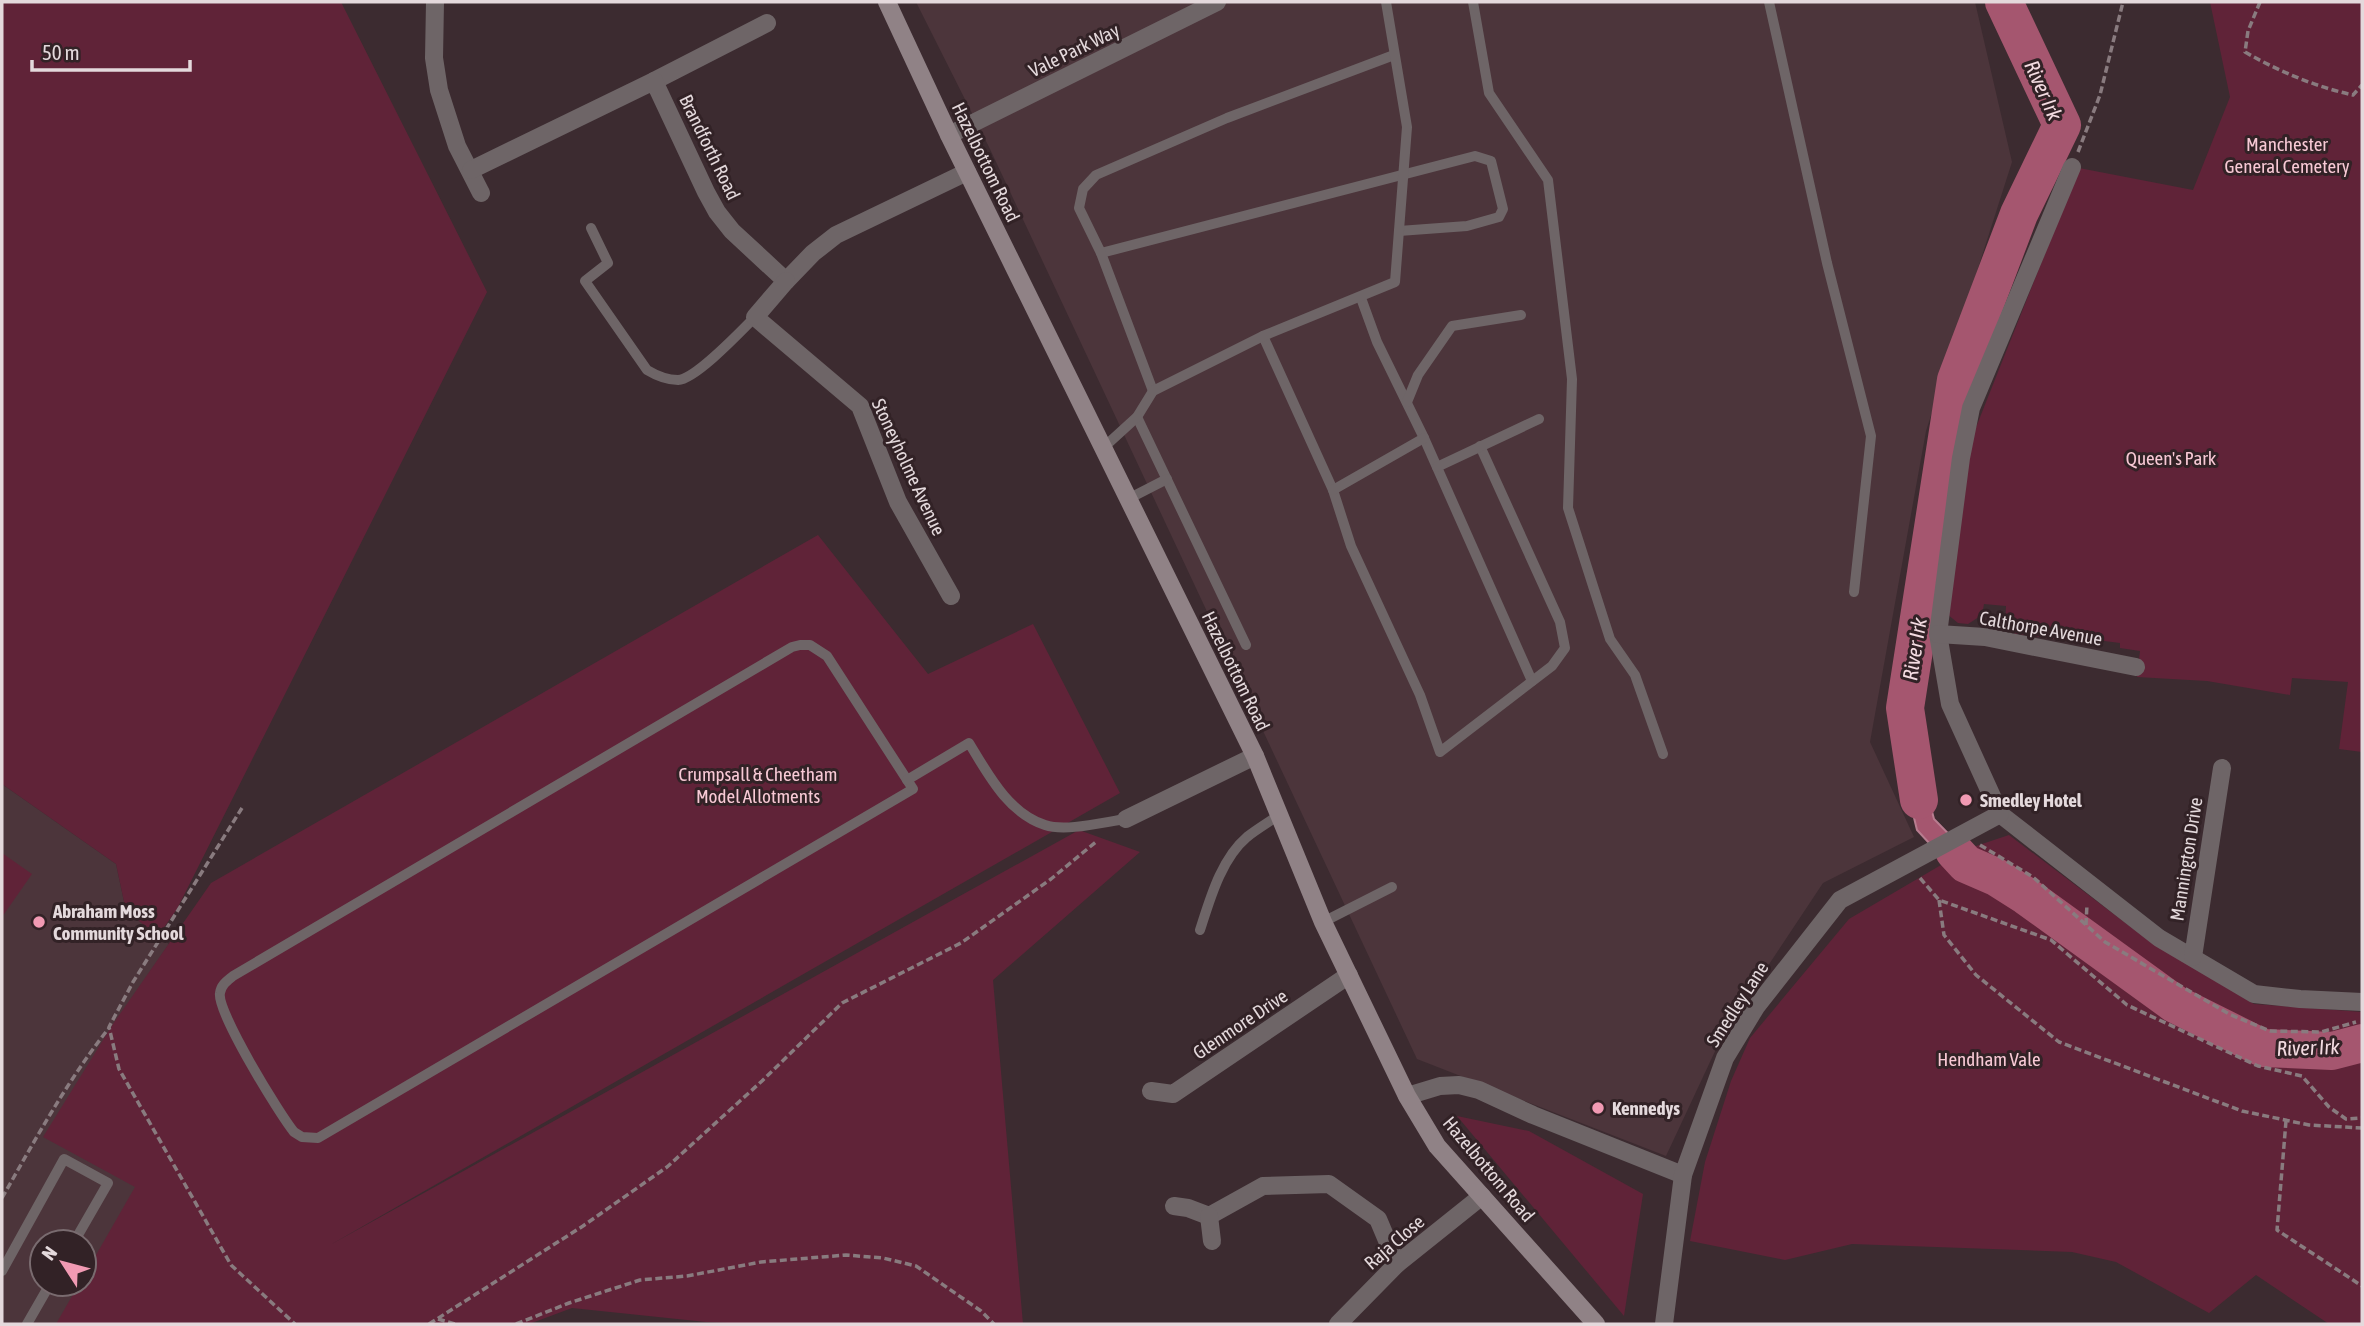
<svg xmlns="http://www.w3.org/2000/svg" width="2364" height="1326" font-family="'Asap Condensed',sans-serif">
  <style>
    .built { fill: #4c353b; fill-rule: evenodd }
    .green { fill: #602338 }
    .water { fill: #a5566f; stroke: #b87d90; stroke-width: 2 }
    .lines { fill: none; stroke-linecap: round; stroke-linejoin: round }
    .river { stroke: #a5566f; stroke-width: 38 }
    .path { stroke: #897b7f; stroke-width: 3.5; stroke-dasharray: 7 3.5; stroke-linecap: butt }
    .lane { stroke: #6e6567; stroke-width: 10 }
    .street { stroke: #6e6567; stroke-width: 18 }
    .secondary { stroke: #908286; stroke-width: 18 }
    .poi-dot { fill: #f19ab3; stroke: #322226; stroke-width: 2.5 }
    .labels { text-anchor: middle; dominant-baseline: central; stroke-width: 6; stroke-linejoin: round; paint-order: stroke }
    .street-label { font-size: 19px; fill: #e4d9dc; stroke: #322226 }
    .park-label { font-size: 19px; fill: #f8c9d5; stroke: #322226 }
    .poi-label { font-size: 19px; font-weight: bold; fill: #e4d9dc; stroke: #322226; text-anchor: start }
    .water-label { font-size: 21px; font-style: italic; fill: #f3dbe1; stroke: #322226 }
  </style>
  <rect width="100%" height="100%" fill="#3c2b30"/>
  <g class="built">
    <path d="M 916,2 L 1975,2 L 2012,162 L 1926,431 L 1870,742 L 1914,837 L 1823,883 L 1724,1032 L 1666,1156 L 1417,1059 L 989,147 Z"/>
    <path d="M 2,784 L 116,864 L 126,911 L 169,944 L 114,1024 L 382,1324 L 2,1324 ZM 42,1242 L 84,1242 L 84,1284 L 42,1284 Z"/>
  </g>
  <g class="green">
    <path d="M 2,2 L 341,2 L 487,292 L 177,909 L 158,936 L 126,911 L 116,864 L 2,784 Z"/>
    <path d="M 2210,2 L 2362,2 L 2362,752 L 2339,749 L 2348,682 L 2292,678 L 2290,695 L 2207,681 L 2137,677 L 2140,651 L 2120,648 L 2120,643 L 2081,638 L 2077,642 L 2012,633 L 2005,625 L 2006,606 L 1984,604 L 1982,615 L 1968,624 L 1958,623 L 1947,614 L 1969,445 L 2079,168 L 2193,190 L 2230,97 Z"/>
    <path d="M 818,535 L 928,674 L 1033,624 L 1120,793 L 330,1245 L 1079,830 L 1140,852 L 993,980 L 1023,1324 L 748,1324 L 706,1322 L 572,1308 L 529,1324 L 56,1324 L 79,1284 L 84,1284 L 84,1276 L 135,1187 L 43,1137 L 113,1024 L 211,883 Z"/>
    <path d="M 2009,835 L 2152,943 L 2254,1004 L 2362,1012 L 2362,1324 L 2329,1324 L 2256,1275 L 2209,1313 L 2116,1262 L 2072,1252 L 1852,1244 L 1785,1260 L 1690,1241 L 1705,1162 L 1731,1081 L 1750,1038 L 1849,919 L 1970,848 Z"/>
    <path d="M 2,853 L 32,874 L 2,917 Z"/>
    <path d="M 1457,1116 L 1529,1131 L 1643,1194 L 1624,1316 Z"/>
  </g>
  <path class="water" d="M 1915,747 L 1934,819 L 1975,861 L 2004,870 L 1990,885 L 1963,875 L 1953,869 L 1917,830 L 1897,748 Z"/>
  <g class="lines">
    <g class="river">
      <path d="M 1919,800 L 1905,708 L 1956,380 L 2019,214 L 2062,125 L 2004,2"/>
      <path d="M 1954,851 L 1966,864 L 1996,877 L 2026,896 L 2175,1004 L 2263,1048 L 2332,1051 L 2362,1043"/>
    </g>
    <g class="path">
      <path d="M 2260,2 L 2248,31 L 2245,52 C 2278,71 2316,87 2353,95 L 2362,85"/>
      <path d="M 2078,152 L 2100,95 L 2123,2"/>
      <path d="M 242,808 L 133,982 L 109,1027 L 119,1069 L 231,1265 L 295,1324"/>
      <path d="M 1980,845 L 2033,877 L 2105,942 L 2229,1014 L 2270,1031 L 2321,1032 L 2356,1022"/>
      <path d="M 1920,878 L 1939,900 L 2051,940 L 2127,1005 L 2258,1066 L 2302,1076 L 2329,1107 L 2346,1119 L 2362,1118"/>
      <path d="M 1939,900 L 1944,935 L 1976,975 L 2059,1042 L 2242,1111 L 2309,1125 L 2362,1128"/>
      <path d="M 2086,925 L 2087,904"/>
      <path d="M 2286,1121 L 2277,1230 L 2362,1286"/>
      <path d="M 2,1198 C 35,1140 67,1081 109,1028"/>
      <path d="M 438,1319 L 455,1324"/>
      <path d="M 429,1324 L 583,1226 L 667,1167 L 762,1081 L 842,1003 L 961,943 L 1051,879 L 1097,841"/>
      <path d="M 516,1324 L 569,1303 L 640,1280 L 687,1276 L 761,1262 L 846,1255 L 883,1258 L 916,1266 L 981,1311 L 994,1324"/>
    </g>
    <g class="lane">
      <path d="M 1473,2 L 1489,93 L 1548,180 L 1572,379 L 1568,508 L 1610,639 L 1635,675 L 1663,754"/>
      <path d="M 1769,2 L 1827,263 L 1871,436 L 1854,592"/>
      <path d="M 591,228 L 608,263 L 585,281 L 647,370 C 657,376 666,380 678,380 C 696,379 741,331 755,317"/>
      <path d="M 1101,253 L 1475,156 L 1491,161 L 1503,209 L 1499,217 L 1467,226 L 1399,231"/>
      <path d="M 1361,298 L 1377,342 L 1424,438 L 1532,681"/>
      <path d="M 1263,336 L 1333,490 L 1351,546 L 1420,695 L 1440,752 L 1552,666 L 1565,648 L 1560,622 L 1480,446"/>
      <path d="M 1153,391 L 1101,253 L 1079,208 L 1083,189 L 1096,175 L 1227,118 L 1394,55"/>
      <path d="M 1407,402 L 1418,375 L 1452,326 L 1521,315"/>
      <path d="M 1137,417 L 1246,645"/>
      <path d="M 1103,448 L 1137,417 L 1153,391 L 1263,336 L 1395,282 L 1407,127 L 1386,2"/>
      <path d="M 1437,467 L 1539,419"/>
      <path d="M 1333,490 L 1424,438"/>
      <path d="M 1128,499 L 1167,479"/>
      <path d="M 800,645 L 810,645 L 827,656 L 913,789 L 318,1138 L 302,1137 L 294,1132 C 280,1115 216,1011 220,993 C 221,985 227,981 233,976 L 792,647 Z"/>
      <path d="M 907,780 L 969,743 C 988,774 1008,813 1045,825 C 1066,832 1104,822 1126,819"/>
      <path d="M 1323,922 L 1392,887"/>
      <path d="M 1200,930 C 1210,899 1221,859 1247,837 C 1257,829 1269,822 1279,815"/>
      <path d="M 2,1271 L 64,1159 L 108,1183 L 74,1242"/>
      <path d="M 27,1324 L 50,1284"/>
    </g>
    <g class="street">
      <path d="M 435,2 L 434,58 L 439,90 L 457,146 L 481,193"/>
      <path d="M 654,81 L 767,23"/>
      <path d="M 949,135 L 1217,2"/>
      <path d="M 2072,167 L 1971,408 L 1961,458 L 1938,634 L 1950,704 L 2000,814 L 2159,938 L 2254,994 L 2300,999 L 2362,1002"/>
      <path d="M 471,170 L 654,81 L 706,192 L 717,212 L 732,231 L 786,281 L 813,253 L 836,235 L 967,172"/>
      <path d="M 786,281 L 755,317 L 860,406 L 898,502 L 951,596"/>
      <path d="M 1938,634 L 1985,637 L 2136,667"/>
      <path d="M 1126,819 L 1255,756"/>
      <path d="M 2193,957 L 2222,768"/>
      <path d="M 1151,1091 L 1173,1094 L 1349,975"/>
      <path d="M 1407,1096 L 1440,1086 L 1459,1085 L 1479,1090 L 1533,1115 L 1683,1175"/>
      <path d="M 1174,1206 L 1188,1208 L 1209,1216 L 1263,1186 L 1329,1184 L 1378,1219 L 1397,1264"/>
      <path d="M 1209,1216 L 1212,1241"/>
      <path d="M 1338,1324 L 1397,1264 L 1482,1196"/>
      <path d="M 1664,1324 L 1683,1175 L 1725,1058 L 1756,1007 L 1840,900 L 2000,814"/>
    </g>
    <path class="secondary" d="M 887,2 L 949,135 L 1255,756 L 1323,922 L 1407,1096 L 1437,1146 L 1596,1324"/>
  </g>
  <g class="poi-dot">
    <circle cx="1966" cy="800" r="7"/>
    <circle cx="39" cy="922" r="7"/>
    <circle cx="1598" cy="1108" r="7"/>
  </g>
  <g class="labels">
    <g class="street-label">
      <text transform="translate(1074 50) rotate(-26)">Vale Park Way</text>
      <text transform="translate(710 147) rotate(64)">Brandforth Road</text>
      <text transform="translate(986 162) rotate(64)">Hazelbottom Road</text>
      <text transform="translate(909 467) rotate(65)">Stoneyholme Avenue</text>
      <text transform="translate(2041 628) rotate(10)">Calthorpe Avenue</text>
      <text transform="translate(1236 671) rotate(64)">Hazelbottom Road</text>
      <text transform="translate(2186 859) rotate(-81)">Mannington Drive</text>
      <text transform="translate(1737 1004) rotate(-57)">Smedley Lane</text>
      <text transform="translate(1240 1024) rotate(-34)">Glenmore Drive</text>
      <text transform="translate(1489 1169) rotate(50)">Hazelbottom Road</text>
      <text transform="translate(1394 1242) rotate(-41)">Raja Close</text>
    </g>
    <g class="park-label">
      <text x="2287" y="144">Manchester<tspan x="2287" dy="22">General Cemetery</tspan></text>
      <text x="2171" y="458">Queen's Park</text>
      <text x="758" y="774">Crumpsall &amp; Cheetham<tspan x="758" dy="22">Model Allotments</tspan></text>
      <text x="1989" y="1059">Hendham Vale</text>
    </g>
    <g class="poi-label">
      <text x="1980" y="800">Smedley Hotel</text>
      <text x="53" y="911">Abraham Moss<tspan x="53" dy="22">Community School</tspan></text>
      <text x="1612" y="1108">Kennedys</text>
    </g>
    <g class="water-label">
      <text transform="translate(2044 90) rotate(66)">River Irk</text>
      <text transform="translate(1914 649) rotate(-81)">River Irk</text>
      <text transform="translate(2308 1047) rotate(-2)">River Irk</text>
    </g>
  </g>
  <rect width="2364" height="1326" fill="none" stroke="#e4d9dc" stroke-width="7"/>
  <g transform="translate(63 1263) rotate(306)"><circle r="33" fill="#322226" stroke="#796b6f" stroke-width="2"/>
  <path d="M0-5L12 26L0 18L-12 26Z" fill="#f19ab3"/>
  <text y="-10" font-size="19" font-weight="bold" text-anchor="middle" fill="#e4d9dc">N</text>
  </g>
  <path d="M32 60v10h158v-10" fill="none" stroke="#e4d9dc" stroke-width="3.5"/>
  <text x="42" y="60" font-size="21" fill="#e4d9dc" stroke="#322226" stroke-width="5" paint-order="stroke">50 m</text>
</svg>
